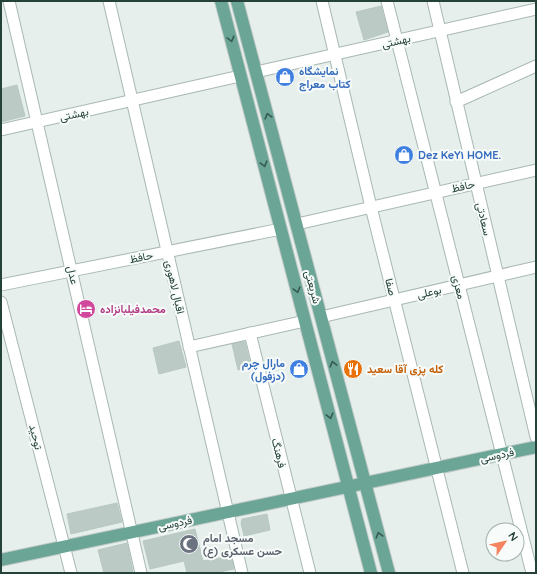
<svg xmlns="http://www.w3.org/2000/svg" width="537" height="574" font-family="Quicksand,Vazirmatn,sans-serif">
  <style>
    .building { fill: #bbcac4; stroke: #b8c9c2 }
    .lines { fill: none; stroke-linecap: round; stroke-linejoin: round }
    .minor-casing { stroke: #a8b8b2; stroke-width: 13 }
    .major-casing { stroke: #c2cac8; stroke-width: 14 }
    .minor { stroke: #fff; stroke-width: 11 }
    .major { stroke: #6aa596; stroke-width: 12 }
    .oneway { stroke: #365b51 }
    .labels { text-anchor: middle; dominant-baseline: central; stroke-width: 4; stroke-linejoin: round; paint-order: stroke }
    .street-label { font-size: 11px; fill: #24423a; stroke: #f7fbf9 }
    .shop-label { font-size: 11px; font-weight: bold; fill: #366cbe; stroke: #f7fbf9; text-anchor: start }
    .hotel-label { font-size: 11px; font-weight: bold; fill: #b23c85; stroke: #f7fbf9; text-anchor: start }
    .food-label { font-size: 11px; font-weight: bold; fill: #c56008; stroke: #f7fbf9; text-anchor: start }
    .worship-label { font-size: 11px; font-weight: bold; fill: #5b616d; stroke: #f7fbf9; text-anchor: start }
  </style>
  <rect width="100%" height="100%" fill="#e6efeb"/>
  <g class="building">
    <path d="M 381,6 L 388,32 L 364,40 L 356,12 Z"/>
    <path d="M 17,85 L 25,116 L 1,122 L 1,89 Z"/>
    <path d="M 179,341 L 186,367 L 159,374 L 153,348 Z"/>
    <path d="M 245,342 L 251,367 L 238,370 L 232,344 Z"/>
    <path d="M 117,503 L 122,522 L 71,534 L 67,514 Z"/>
    <path d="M 267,514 L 270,530 L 244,536 L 241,523 L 242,519 Z"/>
    <path d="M 195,529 L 203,561 L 231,556 L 234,569 L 214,573 L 187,573 L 184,561 L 150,569 L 143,541 Z"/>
    <path d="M 127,543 L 133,572 L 104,573 L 98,550 Z"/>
  </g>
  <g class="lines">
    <g class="minor-casing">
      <g id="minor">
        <path d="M 9,1 L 141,573"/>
        <path d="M 109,1 L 242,573"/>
        <path d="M 322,1 L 371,207 L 463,573"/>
        <path d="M 387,1 L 532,573"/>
        <path d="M 433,1 L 536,437"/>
        <path d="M 256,72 L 536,9"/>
        <path d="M 456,102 L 536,66"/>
        <path d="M 1,130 L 240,76"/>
        <path d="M 297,224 L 536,170"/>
        <path d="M 1,285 L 281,229"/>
        <path d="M 1,302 L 71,573"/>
        <path d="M 321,317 L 536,267"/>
        <path d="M 250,333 L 310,573"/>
        <path d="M 189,347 L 305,321"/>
      </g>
    </g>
    <g class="major-casing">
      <g id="major">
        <path d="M 221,1 L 371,573"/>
        <path d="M 237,1 L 389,573"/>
        <path d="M 1,560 L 536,447"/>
      </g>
    </g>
    <use href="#minor" class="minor"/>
    <use href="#major" class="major"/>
  </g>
  <defs><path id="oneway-chevron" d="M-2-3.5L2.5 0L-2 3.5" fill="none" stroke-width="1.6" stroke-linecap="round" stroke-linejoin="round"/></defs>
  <g class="oneway">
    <use href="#oneway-chevron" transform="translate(231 39) rotate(75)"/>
    <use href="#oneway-chevron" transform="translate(268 116) rotate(-105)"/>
    <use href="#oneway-chevron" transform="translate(264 164) rotate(75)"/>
    <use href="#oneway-chevron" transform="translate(297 290) rotate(75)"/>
    <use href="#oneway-chevron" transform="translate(333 364) rotate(-105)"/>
    <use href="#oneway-chevron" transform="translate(330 416) rotate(75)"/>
    <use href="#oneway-chevron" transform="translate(379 535) rotate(-105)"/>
  </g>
  <defs>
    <g id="shop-disc" transform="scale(1)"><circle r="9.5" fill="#3f7fe0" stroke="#f7fbf9"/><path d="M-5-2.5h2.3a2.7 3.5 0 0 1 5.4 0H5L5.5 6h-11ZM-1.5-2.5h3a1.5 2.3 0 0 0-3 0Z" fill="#fff"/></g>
    <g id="hotel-disc" transform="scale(1)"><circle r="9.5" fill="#d1479c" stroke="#f7fbf9"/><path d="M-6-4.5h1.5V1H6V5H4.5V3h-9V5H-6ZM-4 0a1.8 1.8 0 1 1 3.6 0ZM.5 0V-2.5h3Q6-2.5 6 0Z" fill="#fff"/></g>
    <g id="restaurant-disc" transform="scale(1)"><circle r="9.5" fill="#e8710a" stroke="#f7fbf9"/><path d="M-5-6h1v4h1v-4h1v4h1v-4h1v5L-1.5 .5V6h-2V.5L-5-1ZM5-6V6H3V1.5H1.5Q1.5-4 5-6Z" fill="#fff"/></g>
    <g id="mosque-disc" transform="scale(1)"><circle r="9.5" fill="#6b7280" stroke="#f7fbf9"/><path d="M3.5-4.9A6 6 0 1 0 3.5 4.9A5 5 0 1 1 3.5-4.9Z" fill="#fff"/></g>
  </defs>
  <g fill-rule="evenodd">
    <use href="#shop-disc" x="285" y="77"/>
    <use href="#shop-disc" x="404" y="155"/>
    <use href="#hotel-disc" x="86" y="309"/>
    <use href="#shop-disc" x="299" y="369"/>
    <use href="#restaurant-disc" x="353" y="369"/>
    <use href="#mosque-disc" x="189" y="544"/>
  </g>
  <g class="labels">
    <g class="street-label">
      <text transform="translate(396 41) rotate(-13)">بهشتی</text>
      <text transform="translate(74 114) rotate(-12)">بهشتی</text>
      <text transform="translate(463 186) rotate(-13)">حافظ</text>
      <text transform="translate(484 219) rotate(77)">سعادتی</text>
      <text transform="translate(141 257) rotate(-11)">حافظ</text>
      <text transform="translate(73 275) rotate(77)">عدل</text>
      <text transform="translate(175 287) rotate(77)">اقبال لاهوری</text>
      <text transform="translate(313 287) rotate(75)">شریعتی</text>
      <text transform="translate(391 287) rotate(76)">صفا</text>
      <text transform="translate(459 287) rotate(76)">معزی</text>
      <text transform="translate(429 292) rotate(-13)">بوعلی</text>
      <text transform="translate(36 437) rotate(76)">توحید</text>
      <text transform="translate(279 453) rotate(76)">فرهنگ</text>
      <text transform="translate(497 455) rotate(-12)">فردوسی</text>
      <text transform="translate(175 523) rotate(-12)">فردوسی</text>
    </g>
    <g class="shop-label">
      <text x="299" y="71">نمایشگاه<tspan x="299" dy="13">کتاب معراج</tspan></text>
      <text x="418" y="155">Dez KeY۱ HOME.</text>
      <text x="285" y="363" text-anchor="end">مارال چرم<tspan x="285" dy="13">(دزفول)</tspan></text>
    </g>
    <g class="hotel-label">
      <text x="100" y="309">محمدفيلبانزاده</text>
    </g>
    <g class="food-label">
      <text x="367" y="369">کله پزی آقا سعید</text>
    </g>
    <g class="worship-label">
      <text x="203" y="538">مسجد امام<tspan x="203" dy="13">حسن عسکری (ع)</tspan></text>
    </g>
  </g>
  <rect width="537" height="574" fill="none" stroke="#24423a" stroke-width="4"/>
  <g transform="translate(505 542) rotate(56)"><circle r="19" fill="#f7fbf9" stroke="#a3b1ad"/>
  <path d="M0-3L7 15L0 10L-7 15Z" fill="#f4845f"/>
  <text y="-6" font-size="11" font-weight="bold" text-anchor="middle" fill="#24423a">N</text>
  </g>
</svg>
